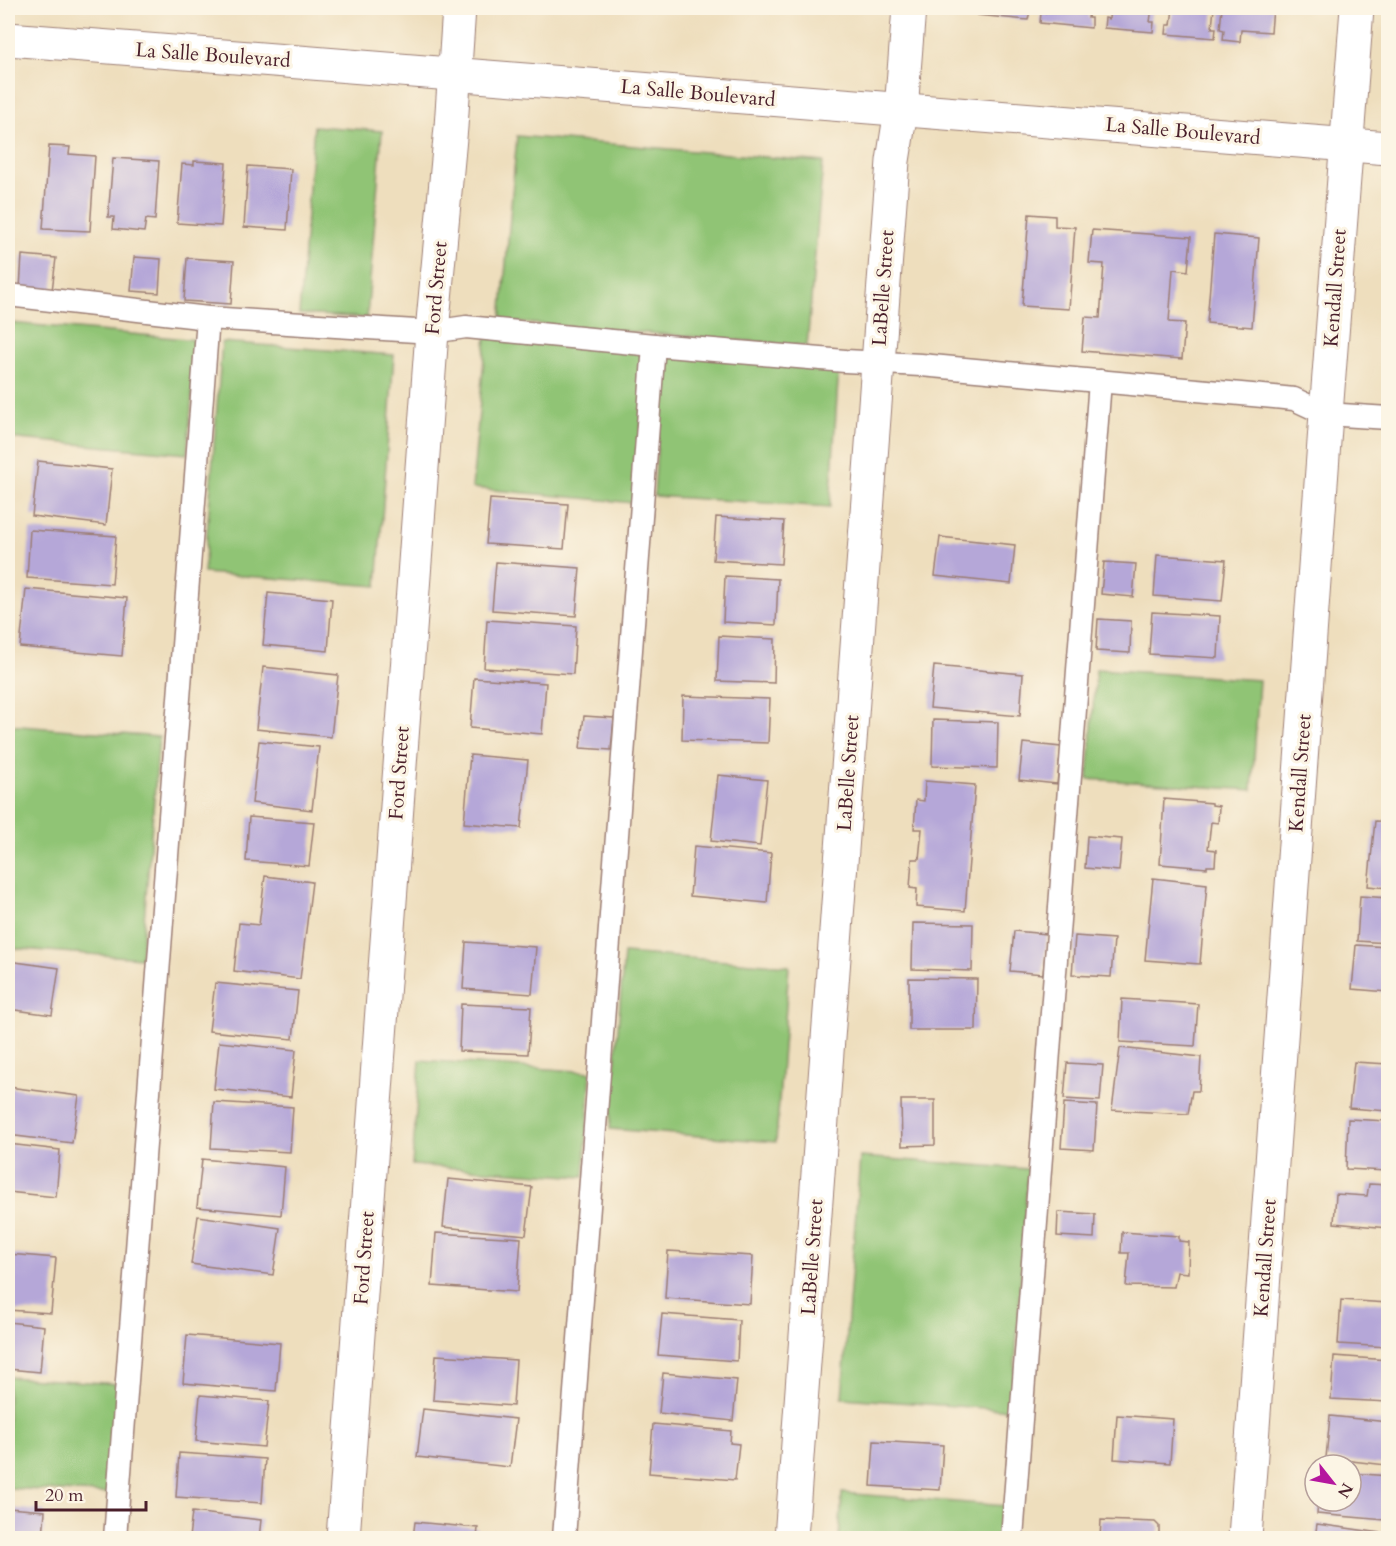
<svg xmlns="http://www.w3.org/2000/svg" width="1396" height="1546" font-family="Cardo,serif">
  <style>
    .green { fill: #90c475; stroke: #6d7250; stroke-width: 1.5 }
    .building { fill: #b5a7d8 }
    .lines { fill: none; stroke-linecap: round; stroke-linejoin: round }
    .service-casing { stroke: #9c7e74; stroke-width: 25 }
    .minor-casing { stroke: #9c7e74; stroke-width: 35 }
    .service { stroke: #fff; stroke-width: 22 }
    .minor { stroke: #fff; stroke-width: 33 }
    .labels { text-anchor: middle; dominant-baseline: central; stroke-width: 6; stroke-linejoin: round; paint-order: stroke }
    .street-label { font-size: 20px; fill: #4a1f2b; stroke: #fcf5e5 }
  </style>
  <rect width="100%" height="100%" fill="#fcf5e5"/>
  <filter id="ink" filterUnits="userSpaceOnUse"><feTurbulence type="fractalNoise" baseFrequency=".0167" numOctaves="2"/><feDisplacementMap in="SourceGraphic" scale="12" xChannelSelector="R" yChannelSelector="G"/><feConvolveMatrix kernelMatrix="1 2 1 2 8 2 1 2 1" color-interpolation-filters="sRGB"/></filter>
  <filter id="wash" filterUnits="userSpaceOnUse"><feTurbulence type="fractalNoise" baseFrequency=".008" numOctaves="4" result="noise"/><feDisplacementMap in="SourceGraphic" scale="24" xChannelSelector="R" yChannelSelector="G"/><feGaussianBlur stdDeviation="1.35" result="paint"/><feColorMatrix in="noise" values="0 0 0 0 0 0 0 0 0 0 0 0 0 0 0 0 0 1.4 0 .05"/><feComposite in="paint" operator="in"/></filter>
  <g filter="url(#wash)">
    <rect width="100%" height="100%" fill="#eedebd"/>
    <g class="green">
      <path d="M 314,126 L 382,131 L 367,318 L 299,314 Z"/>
      <path d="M 517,136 L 823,162 L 807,346 L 501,321 Z"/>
      <path d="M 11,323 L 197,340 L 187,454 L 8,438 L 8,358 Z"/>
      <path d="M 486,336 L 648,350 L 634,503 L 472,488 Z"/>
      <path d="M 222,342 L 394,355 L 377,586 L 204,573 Z"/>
      <path d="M 663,355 L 839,365 L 830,507 L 654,496 Z"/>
      <path d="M 1096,669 L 1259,680 L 1252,790 L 1088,779 Z"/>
      <path d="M 8,725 L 159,737 L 141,958 L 8,948 Z"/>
      <path d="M 624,953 L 789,966 L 776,1142 L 610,1129 Z"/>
      <path d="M 420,1060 L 591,1072 L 584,1177 L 412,1165 Z"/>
      <path d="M 860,1157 L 1028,1169 L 1012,1410 L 842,1398 Z"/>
      <path d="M 8,1377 L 120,1384 L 113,1494 L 8,1488 Z"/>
      <path d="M 842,1493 L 1006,1506 L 1003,1538 L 839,1538 Z"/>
    </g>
    <g id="blocks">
      <g class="building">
        <path d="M 978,8 L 1026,8 L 1026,11 L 1030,11 L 1028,20 L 977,15 Z"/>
        <path d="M 1045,8 L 1089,8 L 1088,18 L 1091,18 L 1091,28 L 1040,23 L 1041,13 L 1045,13 Z"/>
        <path d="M 1110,8 L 1152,8 L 1150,22 L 1154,22 L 1153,32 L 1104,28 L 1105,18 L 1109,19 Z"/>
        <path d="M 1173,8 L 1214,8 L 1212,28 L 1216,28 L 1215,38 L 1166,34 L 1167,25 L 1171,25 Z"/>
        <path d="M 1222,8 L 1273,8 L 1271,32 L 1241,30 L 1240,42 L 1223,40 L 1224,30 L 1220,29 Z"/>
        <path d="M 49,146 L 70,147 L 69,154 L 95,156 L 90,231 L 43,229 Z"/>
        <path d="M 113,158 L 159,161 L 155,220 L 146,219 L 144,232 L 113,229 L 114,217 L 108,217 Z"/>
        <path d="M 194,161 L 226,163 L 221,226 L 177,223 L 182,164 L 194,165 Z"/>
        <path d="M 248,166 L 291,169 L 287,230 L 244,227 Z"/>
        <path d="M 1029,214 L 1055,216 L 1055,226 L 1075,227 L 1069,309 L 1022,306 Z"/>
        <path d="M 1092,230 L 1191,237 L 1188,271 L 1173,269 L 1169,322 L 1185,323 L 1182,359 L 1082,351 L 1085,317 L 1100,318 L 1104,264 L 1089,263 Z"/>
        <path d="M 1214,234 L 1259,238 L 1252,327 L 1207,323 Z"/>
        <path d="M 22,255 L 56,258 L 52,291 L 20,289 Z"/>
        <path d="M 134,257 L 161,259 L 159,293 L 131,291 Z"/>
        <path d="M 187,258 L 234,261 L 231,304 L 184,301 Z"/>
        <path d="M 38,461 L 112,469 L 106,525 L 32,516 Z"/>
        <path d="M 490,499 L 568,504 L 564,549 L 486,544 Z"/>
        <path d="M 716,517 L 784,521 L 781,564 L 713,560 Z"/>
        <path d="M 30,530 L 116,536 L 112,584 L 27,578 Z"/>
        <path d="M 940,537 L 1015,545 L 1011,584 L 935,576 Z"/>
        <path d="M 1157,555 L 1226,560 L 1222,601 L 1154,596 Z"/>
        <path d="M 496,562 L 580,568 L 576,616 L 492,610 Z"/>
        <path d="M 1104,562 L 1136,564 L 1133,597 L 1101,594 Z"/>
        <path d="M 725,576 L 778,579 L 776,625 L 723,622 Z"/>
        <path d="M 26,589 L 127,598 L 122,656 L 20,647 Z"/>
        <path d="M 268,593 L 332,599 L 328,651 L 263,645 Z"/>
        <path d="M 1152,612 L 1220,616 L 1218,658 L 1149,654 Z"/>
        <path d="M 1098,619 L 1131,621 L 1130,653 L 1096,651 Z"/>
        <path d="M 487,620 L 576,626 L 573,674 L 484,668 Z"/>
        <path d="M 719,636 L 775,639 L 774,683 L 717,681 Z"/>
        <path d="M 934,666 L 1023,674 L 1020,716 L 930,708 Z"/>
        <path d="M 263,667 L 338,675 L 331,737 L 256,729 Z"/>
        <path d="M 474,678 L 546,683 L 542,734 L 470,728 Z"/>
        <path d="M 683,696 L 770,699 L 768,743 L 682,740 Z"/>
        <path d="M 584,716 L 614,718 L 611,750 L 580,748 Z"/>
        <path d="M 933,720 L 998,722 L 997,768 L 932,766 Z"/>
        <path d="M 259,741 L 319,747 L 312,810 L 252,803 Z"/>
        <path d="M 1023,743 L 1061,747 L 1057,784 L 1019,780 Z"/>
        <path d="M 470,755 L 528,760 L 521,828 L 464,823 Z"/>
        <path d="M 718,775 L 767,780 L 760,846 L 711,841 Z"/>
        <path d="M 925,781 L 975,785 L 965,911 L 916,907 L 917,889 L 910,888 L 912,859 L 919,859 L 922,829 L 914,829 L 916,800 L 924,801 Z"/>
        <path d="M 1164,799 L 1212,803 L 1212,805 L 1219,806 L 1218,823 L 1211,822 L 1208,849 L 1216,850 L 1215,866 L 1207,866 L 1207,868 L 1160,864 Z"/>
        <path d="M 249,817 L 314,822 L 309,866 L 246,861 Z"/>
        <path d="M 1375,821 L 1388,822 L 1388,888 L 1368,886 Z"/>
        <path d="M 1087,836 L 1122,839 L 1119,871 L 1085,868 Z"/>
        <path d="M 694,846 L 771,853 L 767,903 L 690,896 Z"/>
        <path d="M 265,876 L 312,882 L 300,979 L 234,971 L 239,923 L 259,925 Z"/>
        <path d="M 1153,878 L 1207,884 L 1200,964 L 1145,960 Z"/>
        <path d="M 1360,896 L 1388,898 L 1388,943 L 1357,941 Z"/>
        <path d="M 913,923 L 973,924 L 972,971 L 912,969 Z"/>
        <path d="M 1014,931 L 1047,934 L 1043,974 L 1010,971 Z"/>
        <path d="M 1075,936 L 1114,939 L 1111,977 L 1072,975 Z"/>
        <path d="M 466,942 L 536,947 L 532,994 L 463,989 Z"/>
        <path d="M 1356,945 L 1388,947 L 1388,992 L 1352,989 Z"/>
        <path d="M 8,961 L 59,968 L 52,1015 L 8,1009 Z"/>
        <path d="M 909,978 L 977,979 L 976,1030 L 909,1030 Z"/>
        <path d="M 215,983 L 298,991 L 293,1039 L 209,1031 Z"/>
        <path d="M 1122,999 L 1198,1004 L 1195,1046 L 1120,1042 Z"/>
        <path d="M 461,1004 L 531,1007 L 528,1054 L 459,1051 Z"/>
        <path d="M 219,1042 L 296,1050 L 291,1097 L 214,1089 Z"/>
        <path d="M 1120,1048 L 1201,1057 L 1199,1091 L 1192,1091 L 1188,1114 L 1112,1110 Z"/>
        <path d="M 1354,1062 L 1388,1064 L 1388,1111 L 1349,1108 Z"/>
        <path d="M 1067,1063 L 1103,1065 L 1100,1101 L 1064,1099 Z"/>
        <path d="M 8,1087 L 79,1096 L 72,1143 L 8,1135 Z"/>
        <path d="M 901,1100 L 935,1100 L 935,1145 L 902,1146 Z"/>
        <path d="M 214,1102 L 293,1107 L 290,1152 L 211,1148 Z"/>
        <path d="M 1064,1103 L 1097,1105 L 1094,1150 L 1061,1148 Z"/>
        <path d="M 1348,1119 L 1388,1121 L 1388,1171 L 1346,1169 Z"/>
        <path d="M 8,1144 L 60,1150 L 56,1197 L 8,1192 Z"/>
        <path d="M 202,1159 L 285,1167 L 281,1215 L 197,1207 Z"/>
        <path d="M 448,1179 L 532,1187 L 526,1235 L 443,1227 Z"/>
        <path d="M 1369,1184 L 1388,1185 L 1388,1228 L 1334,1223 L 1336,1194 L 1367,1196 Z"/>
        <path d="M 1058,1212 L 1095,1214 L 1094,1238 L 1057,1236 Z"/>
        <path d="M 198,1216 L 280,1228 L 273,1275 L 191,1264 Z"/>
        <path d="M 1122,1232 L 1179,1236 L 1179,1241 L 1189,1242 L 1188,1273 L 1177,1272 L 1174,1287 L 1126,1286 L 1129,1253 L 1121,1253 Z"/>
        <path d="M 436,1233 L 521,1238 L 517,1292 L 432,1286 Z"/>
        <path d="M 668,1251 L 753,1256 L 750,1304 L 665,1298 Z"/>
        <path d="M 8,1254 L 56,1258 L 51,1313 L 8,1310 Z"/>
        <path d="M 1341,1300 L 1388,1303 L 1388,1347 L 1338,1344 Z"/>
        <path d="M 662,1314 L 739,1320 L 737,1361 L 658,1355 Z"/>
        <path d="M 8,1322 L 44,1326 L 40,1372 L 8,1369 Z"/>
        <path d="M 187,1335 L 280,1343 L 276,1391 L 183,1383 Z"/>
        <path d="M 436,1355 L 516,1360 L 513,1406 L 433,1400 Z"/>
        <path d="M 1334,1356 L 1388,1360 L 1388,1402 L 1331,1399 Z"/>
        <path d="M 663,1373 L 737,1380 L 733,1421 L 659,1413 Z"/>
        <path d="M 200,1395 L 269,1401 L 264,1447 L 196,1441 Z"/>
        <path d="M 423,1409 L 516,1419 L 510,1467 L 417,1457 Z"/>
        <path d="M 1117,1415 L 1173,1419 L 1170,1463 L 1114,1459 Z"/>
        <path d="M 1330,1416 L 1388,1422 L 1386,1465 L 1326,1458 Z"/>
        <path d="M 653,1424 L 731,1431 L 730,1443 L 739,1444 L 735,1480 L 649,1473 Z"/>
        <path d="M 874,1441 L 943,1445 L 940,1490 L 871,1486 Z"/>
        <path d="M 179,1453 L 265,1459 L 262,1503 L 176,1497 Z"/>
        <path d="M 1351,1473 L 1388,1476 L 1385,1520 L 1317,1514 L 1318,1501 L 1351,1501 Z"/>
        <path d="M 8,1508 L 45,1511 L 43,1538 L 8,1538 Z"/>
        <path d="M 192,1512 L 261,1520 L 259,1538 L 189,1538 Z"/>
        <path d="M 1101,1520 L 1155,1522 L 1159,1526 L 1159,1537 L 1100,1538 Z"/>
        <path d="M 415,1522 L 478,1528 L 477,1538 L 413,1538 Z"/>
        <path d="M 1317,1524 L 1388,1534 L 1388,1538 L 1315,1538 Z"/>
      </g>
    </g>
  </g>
  <g filter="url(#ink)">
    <use href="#blocks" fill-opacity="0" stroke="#9c7e74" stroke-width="1.5"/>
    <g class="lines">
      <g class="service-casing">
        <g id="service">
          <path d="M 8,295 L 208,318 L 432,332 L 466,327 L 654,345 L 845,361 L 921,365 L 1274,397 L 1294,399 L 1326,414 L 1388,418"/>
          <path d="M 115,1538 L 208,318"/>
          <path d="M 564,1538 L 654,345"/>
          <path d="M 1012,1538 L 1100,381"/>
        </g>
      </g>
      <g class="minor-casing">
        <g id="minor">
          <path d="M 8,39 L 1388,148"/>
          <path d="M 343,1538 L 432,332 L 451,127 L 459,8"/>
          <path d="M 791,1538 L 893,161 L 901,110 L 909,8"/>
          <path d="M 1245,1538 L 1326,414 L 1357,8"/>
        </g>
      </g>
      <use href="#service" class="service"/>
      <use href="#minor" class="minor"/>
    </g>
  </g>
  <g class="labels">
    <g class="street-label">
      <text transform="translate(213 55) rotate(4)">La Salle Boulevard</text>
      <text transform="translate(698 93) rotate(5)">La Salle Boulevard</text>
      <text transform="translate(1183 131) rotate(5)">La Salle Boulevard</text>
      <text transform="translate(436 288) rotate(-85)">Ford Street</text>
      <text transform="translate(883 288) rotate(-86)">LaBelle Street</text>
      <text transform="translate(1335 288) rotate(-86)">Kendall Street</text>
      <text transform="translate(399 773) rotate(-86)">Ford Street</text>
      <text transform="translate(848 773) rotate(-86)">LaBelle Street</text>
      <text transform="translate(1300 773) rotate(-86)">Kendall Street</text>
      <text transform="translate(812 1257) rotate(-86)">LaBelle Street</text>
      <text transform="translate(364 1258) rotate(-86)">Ford Street</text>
      <text transform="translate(1265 1258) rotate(-86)">Kendall Street</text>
    </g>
  </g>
  <rect width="1396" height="1546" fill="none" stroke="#fcf5e5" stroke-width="30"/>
  <g transform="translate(1333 1483) rotate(121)"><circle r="28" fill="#fcf5e5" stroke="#b59f9b" stroke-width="1.5"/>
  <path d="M0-4.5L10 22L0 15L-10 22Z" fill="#b5179e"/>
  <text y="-9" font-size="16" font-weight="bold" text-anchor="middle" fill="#4a1f2b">N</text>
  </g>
  <path d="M36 1501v9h110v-9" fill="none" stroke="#4a1f2b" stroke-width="3"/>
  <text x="45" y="1501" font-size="18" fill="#4a1f2b" stroke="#fcf5e5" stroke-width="4.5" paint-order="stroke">20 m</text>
</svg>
